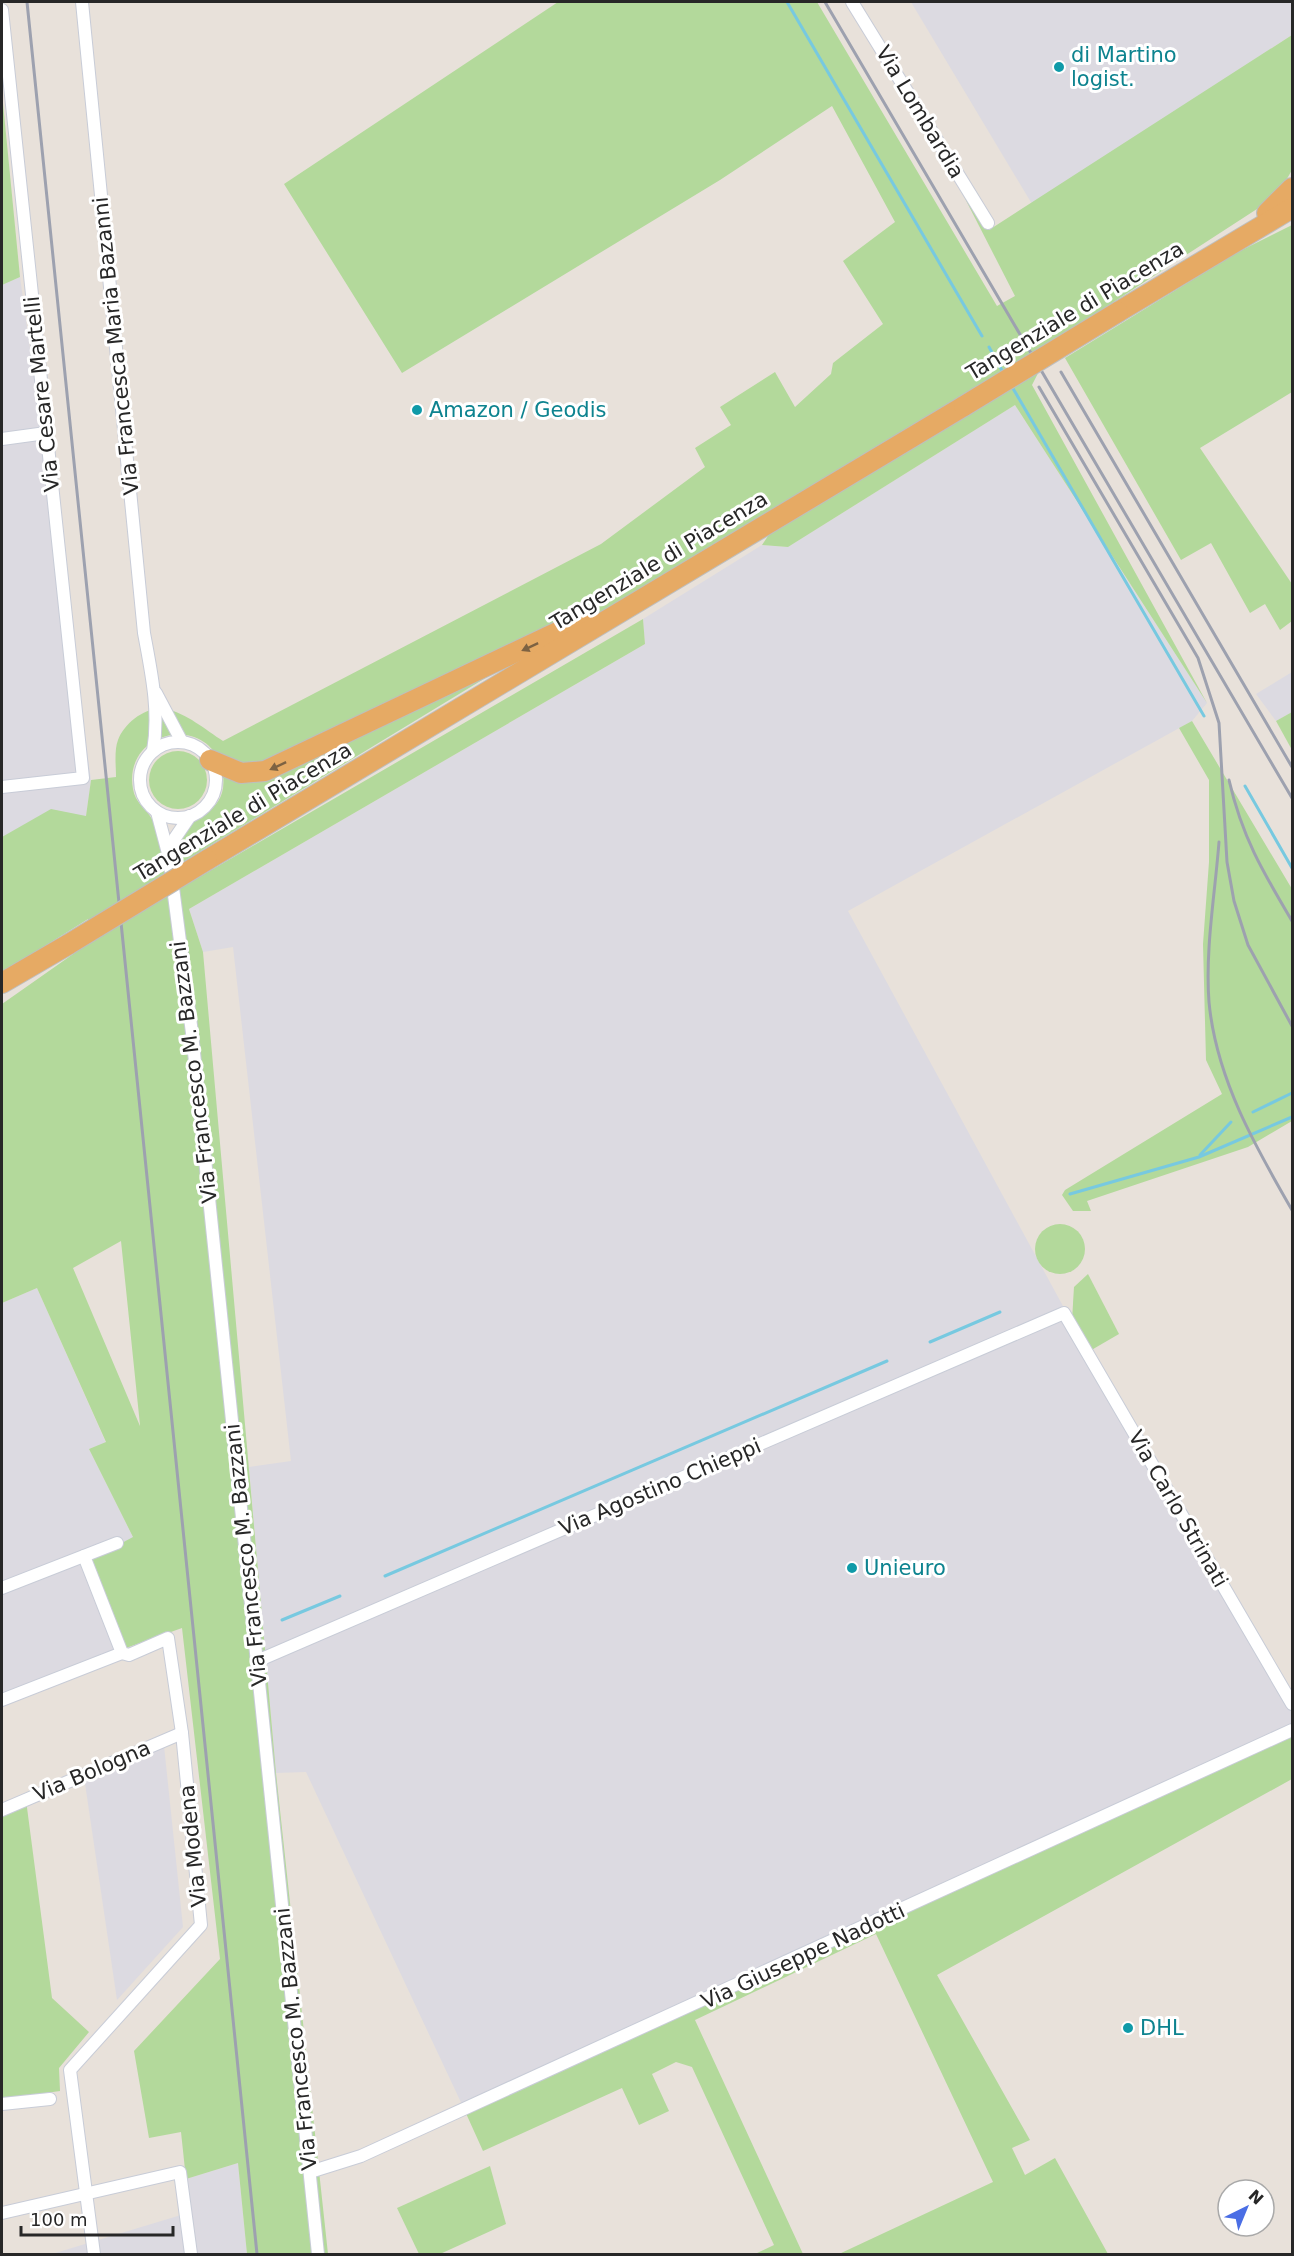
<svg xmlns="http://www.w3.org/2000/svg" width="1294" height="2256" font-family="'DejaVu Sans',sans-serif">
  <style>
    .industrial { fill: #dcdae1 }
    .green { fill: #b3d99b; fill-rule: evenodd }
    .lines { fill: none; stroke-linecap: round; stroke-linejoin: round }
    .stream { stroke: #77c9e0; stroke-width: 3 }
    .minor-casing { stroke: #c8ccd7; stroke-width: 14 }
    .trunk-casing { stroke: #bebebe; stroke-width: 22 }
    .minor { stroke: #fff; stroke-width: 12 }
    .trunk { stroke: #e6aa64; stroke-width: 20 }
    .rail { stroke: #9da1af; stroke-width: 3 }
    .trunk-bridge-casing { stroke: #bebebe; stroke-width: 22; stroke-linecap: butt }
    .trunk-bridge { stroke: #e6aa64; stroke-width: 20 }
    .oneway { fill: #7d6242 }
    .culture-dot { fill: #0f9aa8; stroke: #fff; stroke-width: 2 }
    .labels { text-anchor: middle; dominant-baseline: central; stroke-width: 6; stroke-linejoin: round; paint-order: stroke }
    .culture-label { font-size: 21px; fill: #0d838f; stroke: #fff; text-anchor: start }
    .street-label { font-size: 21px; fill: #272727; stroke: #fff }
  </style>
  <rect width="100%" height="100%" fill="#e8e1da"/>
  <g class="industrial">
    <path d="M 911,2 L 1292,2 L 1292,35 L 1032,204 Z"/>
    <path d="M 20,277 L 91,780 L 86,816 L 2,837 L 2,285 Z"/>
    <path d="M 1015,405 L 1207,703 L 1192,721 L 848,911 L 1088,1352 L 1292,1701 L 1292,1729 L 465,2111 L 306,1772 L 276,1773 L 249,1467 L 291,1461 L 233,947 L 203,952 L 189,909 L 645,644 L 643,619 L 762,545 L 788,547 Z"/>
    <path d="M 1292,672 L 1292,712 L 1276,721 L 1256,694 Z"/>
    <path d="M 37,1288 L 106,1443 L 89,1449 L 133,1537 L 126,1648 L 2,1699 L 2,1303 Z"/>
    <path d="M 163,1736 L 183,1927 L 117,2000 L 83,1770 Z"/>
    <path d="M 238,2163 L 247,2254 L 52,2254 L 191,2212 L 186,2179 Z"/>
  </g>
  <g class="green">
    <path d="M 558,2 L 817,2 L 997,306 L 1015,296 L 935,140 L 989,230 L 1292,35 L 1292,170 L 1277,196 L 1055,340 L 1032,385 L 1207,703 L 1015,405 L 788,547 L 762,545 L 790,503 L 492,674 L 181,863 C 180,856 178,847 181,840 C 191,812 228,815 223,775 C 214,711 122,728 133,789 C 135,803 146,808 152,819 C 165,840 172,865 184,886 L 643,619 L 645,644 L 189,909 L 203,952 L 276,1773 L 328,2254 L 247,2254 L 238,2163 L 186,2179 L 181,2132 L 149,2138 L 134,2051 L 220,1959 L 182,1628 L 126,1648 L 92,1559 L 133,1537 L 89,1449 L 106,1442 L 37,1288 L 2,1303 L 2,1004 L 86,945 L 88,919 L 2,973 L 2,837 L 51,809 L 86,816 L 91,780 L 116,777 C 116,766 114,750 118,740 C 124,723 147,705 166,709 C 186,713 206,730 223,741 L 601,544 L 705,467 L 695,448 L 731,425 L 720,407 L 775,372 L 795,407 L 831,374 L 833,363 L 883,324 L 843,261 L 895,222 L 832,106 L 720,180 L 402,373 L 284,184 ZM 121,1241 L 140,1425 L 140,1426 L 73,1268 Z"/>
    <path d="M 2,93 L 20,277 L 2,285 Z"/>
    <path d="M 1292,225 L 1292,392 L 1200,448 L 1292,584 L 1292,621 L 1280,630 L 1265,604 L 1250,613 L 1211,543 L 1181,560 L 1065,358 L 1236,253 Z"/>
    <path d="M 1292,712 L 1292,750 L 1276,721 Z"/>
    <path d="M 1192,721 L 1292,889 L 1292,1121 L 1248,1147 L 1087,1201 L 1091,1211 L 1073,1211 L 1062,1195 L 1065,1190 L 1222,1094 L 1206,1060 L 1203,944 L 1209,862 L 1209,780 L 1179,728 Z"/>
    <circle cx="178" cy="780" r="29"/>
    <circle cx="1060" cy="1249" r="25"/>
    <path d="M 1088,1274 L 1119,1334 L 1088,1352 L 1072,1320 L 1074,1287 Z"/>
    <path d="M 1292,1729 L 1292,1779 L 937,1975 L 1030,2140 L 1012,2148 L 1025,2175 L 1055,2158 L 1108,2254 L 839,2254 L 993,2182 L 876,1934 L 695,2020 L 803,2254 L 755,2254 L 774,2245 L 692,2067 L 676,2062 L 652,2074 L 669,2111 L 639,2125 L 622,2088 L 483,2151 L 464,2109 Z"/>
    <path d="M 26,1800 L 52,1998 L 89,2032 L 59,2068 L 60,2091 L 2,2099 L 2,1810 Z"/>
    <path d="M 490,2166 L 506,2224 L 440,2254 L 419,2254 L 397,2208 Z"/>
  </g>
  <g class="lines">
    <g class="stream">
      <path d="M 787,2 L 982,336"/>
      <path d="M 989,347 L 1004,374"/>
      <path d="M 1011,385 L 1204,716"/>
      <path d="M 1245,786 L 1292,868"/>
      <path d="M 1253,1112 L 1292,1093"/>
      <path d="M 1200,1155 L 1231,1122"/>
      <path d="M 1070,1194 L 1199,1157 L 1292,1117"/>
      <path d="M 930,1342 L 1000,1312"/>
      <path d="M 385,1576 L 887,1361"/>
      <path d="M 282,1620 L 340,1596"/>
    </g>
    <g class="minor-casing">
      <g id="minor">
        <path d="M 82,2 L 144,633 C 151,671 160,711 153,751"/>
        <path d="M 852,2 L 988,223"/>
        <path d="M 2,10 L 83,778 L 2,787"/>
        <path d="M 2,439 L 46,433"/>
        <path d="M 156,693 L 182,742"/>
        <circle cx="178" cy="780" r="38"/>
        <path d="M 157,812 L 169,857 L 192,1033 L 318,2254"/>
        <path d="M 169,856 L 175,838 L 190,816"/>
        <path d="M 84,1556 L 122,1653 L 129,1655 L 168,1638 L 182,1733 L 201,1925 L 70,2070 L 94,2254"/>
        <path d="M 2,1588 L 117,1543"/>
        <path d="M 257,1661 L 1064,1313 L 1292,1704"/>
        <path d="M 2,1700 L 122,1653"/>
        <path d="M 2,1810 L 182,1733"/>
        <path d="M 2,2104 L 50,2099"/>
        <path d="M 310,2172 L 361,2156 L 1292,1730"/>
        <path d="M 2,2213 L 180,2172 L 191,2254"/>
      </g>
    </g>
    <g class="trunk-casing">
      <g id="trunk">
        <path d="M 1267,213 L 1292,188"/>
        <path d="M 1118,312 L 1292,208"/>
        <path d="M 210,760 L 241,773 L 265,771 L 585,619"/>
        <path d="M 207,860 L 964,406"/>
        <path d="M 2,983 L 69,944"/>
      </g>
    </g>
    <use href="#minor" class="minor"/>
    <use href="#trunk" class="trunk"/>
    <g class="rail">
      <path d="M 27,2 L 257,2254"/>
      <path d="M 825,2 L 1292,798"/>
      <path d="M 1061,372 L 1292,767"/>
      <path d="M 1039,387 L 1198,658 L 1219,723 L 1227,862 L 1234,901 L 1248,945 L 1292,1026"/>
      <path d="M 1229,780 C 1242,837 1263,872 1292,921"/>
      <path d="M 1219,842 C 1215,894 1205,950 1209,1002 C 1216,1078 1255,1146 1292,1210"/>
    </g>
    <g class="trunk-bridge-casing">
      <g id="trunk-bridge">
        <path d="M 964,406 L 1118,312"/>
        <path d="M 69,944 L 207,860"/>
      </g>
    </g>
    <use href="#trunk-bridge" class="trunk-bridge"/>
  </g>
  <defs><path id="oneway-solid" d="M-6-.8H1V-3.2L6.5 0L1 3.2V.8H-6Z" transform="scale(1.5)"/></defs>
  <g class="oneway">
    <use href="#oneway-solid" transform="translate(530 647) rotate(155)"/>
    <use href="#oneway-solid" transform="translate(278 766) rotate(155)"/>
  </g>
  <g class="culture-dot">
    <circle cx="1059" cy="67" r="6"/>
    <circle cx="417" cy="410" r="6"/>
    <circle cx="852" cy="1568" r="6"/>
    <circle cx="1128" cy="2028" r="6"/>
  </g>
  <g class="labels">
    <g class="culture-label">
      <text x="1071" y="55">di Martino<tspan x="1071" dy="24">logist.</tspan></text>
      <text x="429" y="410">Amazon / Geodis</text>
      <text x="864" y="1568">Unieuro</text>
      <text x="1140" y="2028">DHL</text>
    </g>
    <g class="street-label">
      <text transform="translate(920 112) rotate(59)">Via Lombardia</text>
      <text transform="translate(1075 311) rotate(-31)">Tangenziale di Piacenza</text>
      <text transform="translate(116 346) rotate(-96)">Via Francesca Maria Bazanni</text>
      <text transform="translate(42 394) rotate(-96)">Via Cesare Martelli</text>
      <text transform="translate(659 561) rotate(-31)">Tangenziale di Piacenza</text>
      <text transform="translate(243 812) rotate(-31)">Tangenziale di Piacenza</text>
      <text transform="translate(194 1072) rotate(-97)">Via Francesco M. Bazzani</text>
      <text transform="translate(660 1487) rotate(-23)">Via Agostino Chieppi</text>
      <text transform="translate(1178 1509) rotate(60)">Via Carlo Strinati</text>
      <text transform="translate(246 1555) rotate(-96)">Via Francesco M. Bazzani</text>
      <text transform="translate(92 1771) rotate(-23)">Via Bologna</text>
      <text transform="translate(193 1846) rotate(-96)">Via Modena</text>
      <text transform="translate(803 1956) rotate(-25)">Via Giuseppe Nadotti</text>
      <text transform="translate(296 2039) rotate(-96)">Via Francesco M. Bazzani</text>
    </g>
  </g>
  <rect width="1294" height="2256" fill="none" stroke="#272727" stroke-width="6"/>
  <g transform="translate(1246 2208) rotate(43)"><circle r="28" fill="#ffffff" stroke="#a9a9a9" stroke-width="1.5"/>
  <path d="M0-4.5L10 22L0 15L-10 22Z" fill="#4a6ee5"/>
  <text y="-9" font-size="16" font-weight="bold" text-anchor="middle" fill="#272727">N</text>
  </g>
  <path d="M21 2226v9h152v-9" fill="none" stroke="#272727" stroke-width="3"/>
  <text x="30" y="2226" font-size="18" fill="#272727" stroke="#ffffff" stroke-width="4.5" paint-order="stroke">100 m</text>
</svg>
